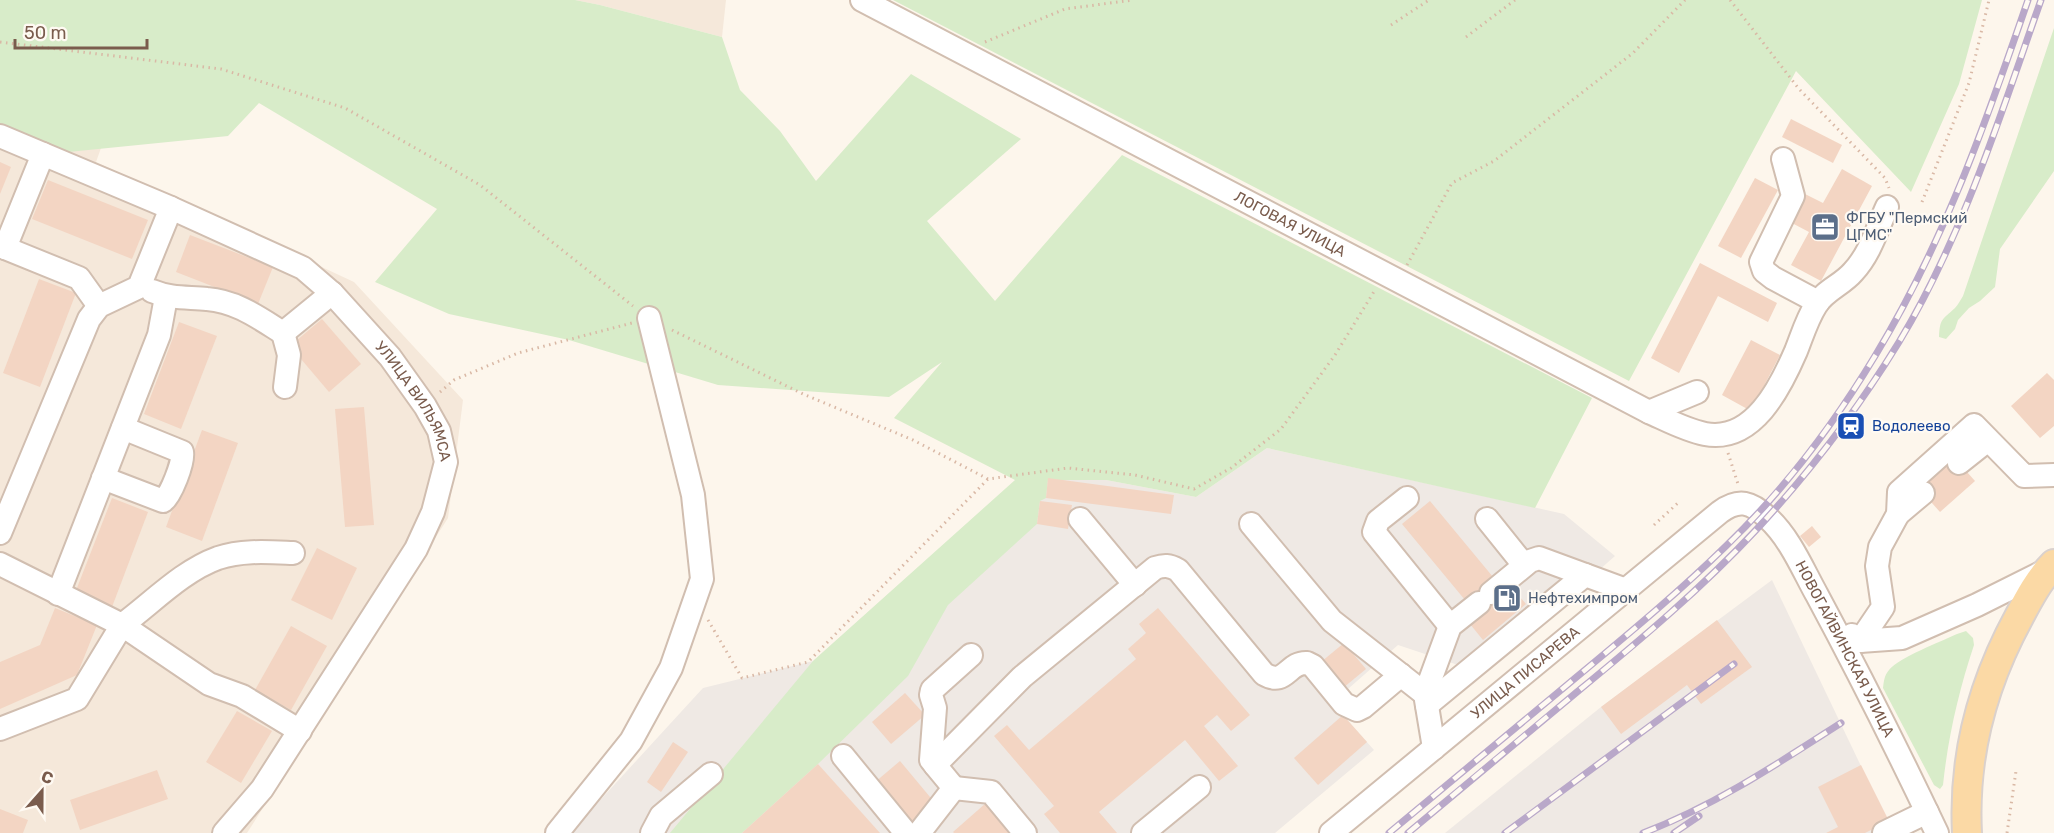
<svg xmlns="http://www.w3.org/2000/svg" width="2054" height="833" font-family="Rubik,sans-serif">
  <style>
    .residential { fill: #f5e8da }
    .industrial { fill: #efe9e4 }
    .green { fill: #d8ecc9 }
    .building { fill: #f3d5c3 }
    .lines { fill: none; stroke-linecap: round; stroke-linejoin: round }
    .minor-casing { stroke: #d1beb0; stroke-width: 26 }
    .major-casing { stroke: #dad1cd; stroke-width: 32 }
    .path { stroke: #d9b8a5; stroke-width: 3; stroke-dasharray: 1.5 4.5; stroke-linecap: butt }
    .minor { stroke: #fff; stroke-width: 22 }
    .major { stroke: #fbd9a5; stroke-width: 28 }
    .rail-casing { stroke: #b9a8c9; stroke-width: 7 }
    .rail { stroke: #fffaf3; stroke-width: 4.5; stroke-dasharray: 14; stroke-linecap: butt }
    .labels { text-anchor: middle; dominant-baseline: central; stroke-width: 4.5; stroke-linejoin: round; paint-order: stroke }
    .service-label { font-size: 15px; fill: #4e5e75; stroke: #fffaf3; text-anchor: start }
    .street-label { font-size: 15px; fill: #7a5c4d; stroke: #fffaf3 }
    .transit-label { font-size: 15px; fill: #164399; stroke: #fffaf3; text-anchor: start }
  </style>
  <rect width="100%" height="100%" fill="#fdf6ec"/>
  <g class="residential">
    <path d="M 0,0 L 138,44 L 96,162 L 354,282 L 463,400 L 448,518 L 247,833 L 0,833 Z"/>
    <path d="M 575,0 L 726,0 L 722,37 L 600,5 Z"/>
  </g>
  <g class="industrial">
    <path d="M 1267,448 L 1564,514 L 1615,556 L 1482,673 L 1398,645 L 1332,703 L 1374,750 L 1275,833 L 570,833 L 703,688 L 813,661 L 1016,480 L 1106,480 L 1196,497 Z"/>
    <path d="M 1772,580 L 1893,833 L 1445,833 L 1601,707 Z"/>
  </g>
  <g class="green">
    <path d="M 0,0 L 575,0 L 600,5 L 722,37 L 740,90 L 780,131 L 816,181 L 911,74 L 1021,139 L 927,221 L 995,301 L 1122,155 L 1592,398 L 1535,508 L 1267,448 L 1196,497 L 1106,480 L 1048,480 L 1046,498 L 1040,501 L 1037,524 L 948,605 L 908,676 L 818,764 L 742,833 L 670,833 L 813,661 L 1015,480 L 894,418 L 942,362 L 889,397 L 718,385 L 569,340 L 449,314 L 375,282 L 437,209 L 259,103 L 228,136 L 58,153 L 0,127 Z"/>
    <path d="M 893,0 L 1982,0 L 1959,84 L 1911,192 L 1796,71 L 1629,381 Z"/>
    <path d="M 2054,28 L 2054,171 L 2000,249 L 1995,287 L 1980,301 L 1969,308 L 1958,320 L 1955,329 L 1946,339 L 1939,337 C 1940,318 1942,320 1955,308 C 1958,305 1961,299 1963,296 Z"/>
    <path d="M 1966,631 L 1973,638 L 1974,645 C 1959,690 1948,737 1943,785 L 1940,789 L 1934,785 L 1883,688 C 1884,681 1884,676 1889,670 C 1900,657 1940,642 1957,634 Z"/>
  </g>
  <g class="building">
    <path d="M 1791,119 L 1842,145 L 1833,163 L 1782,137 Z"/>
    <path d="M 0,162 L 11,167 L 0,194 Z"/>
    <path d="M 1842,169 L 1872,186 L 1821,281 L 1791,265 L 1809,232 L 1790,222 L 1805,194 L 1823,203 Z"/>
    <path d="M 1755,178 L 1778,190 L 1741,258 L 1718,246 Z"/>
    <path d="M 48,180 L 148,220 L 132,259 L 32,219 Z"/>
    <path d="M 190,235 L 273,267 L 258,304 L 176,272 Z"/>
    <path d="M 1700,263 L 1777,303 L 1768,322 L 1718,296 L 1679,373 L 1651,358 Z"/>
    <path d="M 39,279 L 76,293 L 40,387 L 3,373 Z"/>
    <path d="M 322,319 L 361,364 L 329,392 L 290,346 Z"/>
    <path d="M 179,322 L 217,336 L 181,429 L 144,414 Z"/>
    <path d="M 1751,340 L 1780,355 L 1751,411 L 1722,395 Z"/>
    <path d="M 2047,373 L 2054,380 L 2054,426 L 2040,438 L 2011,406 Z"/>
    <path d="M 364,407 L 374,525 L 345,527 L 335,409 Z"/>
    <path d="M 202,430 L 238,443 L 202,541 L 166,527 Z"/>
    <path d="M 1950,453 L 1975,481 L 1940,512 L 1915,484 Z"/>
    <path d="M 1048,478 L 1174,495 L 1171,514 L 1046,498 Z"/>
    <path d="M 112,498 L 148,512 L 112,607 L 75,593 Z"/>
    <path d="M 1040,501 L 1072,505 L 1068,529 L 1037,524 Z"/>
    <path d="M 1430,501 L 1493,577 L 1483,585 L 1498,602 L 1513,589 L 1526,604 L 1483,640 L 1470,624 L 1486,611 L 1472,594 L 1465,600 L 1402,524 Z"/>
    <path d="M 1812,526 L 1821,537 L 1809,547 L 1800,536 Z"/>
    <path d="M 317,548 L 357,568 L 332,620 L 291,600 Z"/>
    <path d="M 55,608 L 97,625 L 77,675 L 0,709 L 0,662 L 40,645 Z"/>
    <path d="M 1158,608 L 1250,715 L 1231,731 L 1217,715 L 1204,726 L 1238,766 L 1219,781 L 1185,740 L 1099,812 L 1117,833 L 1060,833 L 1044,814 L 1054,806 L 994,736 L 1007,725 L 1029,750 L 1136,659 L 1128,649 L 1146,633 L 1139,624 Z"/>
    <path d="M 1717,620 L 1752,667 L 1701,704 L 1687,685 L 1621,734 L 1601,707 Z"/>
    <path d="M 291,626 L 327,646 L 291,710 L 255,690 Z"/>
    <path d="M 1344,643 L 1366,669 L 1343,688 L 1321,662 Z"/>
    <path d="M 905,693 L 925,715 L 891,744 L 872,722 Z"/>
    <path d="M 237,711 L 272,731 L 241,783 L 206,762 Z"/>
    <path d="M 1343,715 L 1367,742 L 1318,785 L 1294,758 Z"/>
    <path d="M 673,742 L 688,752 L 661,792 L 647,782 Z"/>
    <path d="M 900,761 L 935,803 L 909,824 L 874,783 Z"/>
    <path d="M 818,764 L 880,833 L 742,833 Z"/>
    <path d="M 1861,765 L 1889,821 L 1865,833 L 1826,833 L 1838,827 L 1818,787 Z"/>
    <path d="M 157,770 L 168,799 L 80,830 L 70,800 Z"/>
    <path d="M 986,803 L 1012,833 L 954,833 L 953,832 Z"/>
    <path d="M 0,809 L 28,820 L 23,833 L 0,833 Z"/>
  </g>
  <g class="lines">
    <g class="minor-casing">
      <g id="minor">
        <path id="s1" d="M 862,0 L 1649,412 C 1667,420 1685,430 1705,434 C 1753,443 1780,388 1796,351 C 1802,336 1807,319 1816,305 C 1825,290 1842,285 1853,272 C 1870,254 1877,229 1887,207"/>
        <path id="s2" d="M 0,136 L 171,208 L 303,268 L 332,293 L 390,357 L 425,406 L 439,431 L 446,462 L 433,512 L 416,549 L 262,789 L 224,833"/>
        <path d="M 1783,159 L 1793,196 L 1761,262 L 1764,271 L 1773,278 L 1818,302"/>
        <path d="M 0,246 L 79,278 L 99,306"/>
        <path d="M 5,248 L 43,154"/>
        <path d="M 152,291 C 171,299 188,297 207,299 C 236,301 259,318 283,333 L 332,293"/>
        <path d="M 283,333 L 289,355 L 285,387"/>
        <path d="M 1649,412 L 1697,392"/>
        <path d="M 1959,463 L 1988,440"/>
        <path d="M 103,478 L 163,501 C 171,495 184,462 182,452 L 123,428"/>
        <path d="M 1407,498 L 1378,521 L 1374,532 L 1450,626"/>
        <path d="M 1898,514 L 1923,493"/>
        <path d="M 1080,519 L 1135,585"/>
        <path d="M 1487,519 L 1524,565"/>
        <path d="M 1251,524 L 1332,621 L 1425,694"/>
        <path d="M 0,533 L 89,319 L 99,306 L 139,287 L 171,208"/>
        <path d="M 0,564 L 122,625 C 152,603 182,571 218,558 C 242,550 268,552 293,553"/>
        <path d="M 1491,593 L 1530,561 L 1539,558 L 1626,590"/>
        <path d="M 58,594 L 159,335 L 166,297"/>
        <path d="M 1852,635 L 1860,641 L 1902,638 L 1977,605 L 2047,570"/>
        <path d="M 1860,641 L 1883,607 L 1877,566 L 1880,547 L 1898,514 L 1899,492 L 1974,425 L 2024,476 L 2054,475"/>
        <path d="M 1427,705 L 1585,575"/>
        <path d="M 0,729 L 77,699 L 122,625 L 209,684 L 242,696 L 300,731"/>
        <path d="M 1434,748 L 1425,694 L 1450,626 L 1479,603"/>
        <path d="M 843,756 L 906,833"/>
        <path d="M 935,765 L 931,760 L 935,708 L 931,695 L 932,690 L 971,655"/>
        <path d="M 954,788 L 991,792 L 1025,833"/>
        <path d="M 557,833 L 631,741 L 671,668 L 702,579 L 693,495 L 649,318"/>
        <path d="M 652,833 L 661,816 L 711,774"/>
        <path d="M 919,833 L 954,788 L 935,765 L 1022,677 L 1155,568 C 1164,565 1169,565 1178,570 L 1264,674 C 1286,687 1287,662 1307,663 L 1313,666 L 1344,704 L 1357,710 L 1363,707 L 1401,675"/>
        <path d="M 1143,833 L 1199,787"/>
        <path id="s3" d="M 1331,833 L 1720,512 C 1739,498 1751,502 1768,518 C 1790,538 1803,570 1817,595 C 1859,673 1899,753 1937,833"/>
        <path d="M 1884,833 L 1927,812"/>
      </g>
    </g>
    <g class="major-casing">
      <path id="major" d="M 1967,833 C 1963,757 1983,683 2019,617 C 2029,598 2039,579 2054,564"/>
    </g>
    <g class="path">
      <path d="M 1730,0 L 1799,89 L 1885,178 L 1889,188"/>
      <path d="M 1391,25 L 1429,0"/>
      <path d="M 1466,37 L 1515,0"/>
      <path d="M 0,42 L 221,69 L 345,108 L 480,185 L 633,306"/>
      <path d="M 985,42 L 1065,9 L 1133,0"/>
      <path d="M 1922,202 L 1969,83 L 1989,0"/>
      <path d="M 1407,265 L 1452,183 L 1494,161 L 1633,53 L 1685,0"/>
      <path d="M 672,330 L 803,394 L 913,440 L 988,479 L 1068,468 L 1135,475 L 1194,489 L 1231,468 L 1281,429 L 1335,355 L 1375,290"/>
      <path d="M 440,392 L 454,380 L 518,353 L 632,323"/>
      <path d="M 1728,453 L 1738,484"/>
      <path d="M 1654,525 L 1679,502"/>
      <path d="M 708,620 L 742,678 L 808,662 L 988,479"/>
      <path d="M 2007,833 L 2016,771"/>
    </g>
    <use href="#minor" class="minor"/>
    <use href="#major" class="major"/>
    <g class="rail-casing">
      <g id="rail">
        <path d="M 1389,833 C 1448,784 1508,734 1567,685 C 1621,640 1676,595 1726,546 C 1783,491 1834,424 1875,356 C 1944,242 1985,125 2028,0"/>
        <path d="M 1408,833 C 1464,786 1520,739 1577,692 C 1639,641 1701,589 1756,530 C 1809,473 1858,409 1899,342 C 1963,236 2000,116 2041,0"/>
        <path d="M 1505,833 L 1734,664"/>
        <path d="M 1643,833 C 1714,806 1777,764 1841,723"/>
        <path d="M 1674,833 L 1699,816"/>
      </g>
    </g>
    <use href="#rail" class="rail"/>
  </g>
  <defs>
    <g id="office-square" transform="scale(1.5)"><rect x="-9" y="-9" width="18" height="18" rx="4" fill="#5c6f8a" stroke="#fffaf3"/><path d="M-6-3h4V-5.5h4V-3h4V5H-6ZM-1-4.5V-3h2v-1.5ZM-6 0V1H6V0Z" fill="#fff"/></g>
    <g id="station-square" transform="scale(1.5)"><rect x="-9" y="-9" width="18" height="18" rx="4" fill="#1a4fb4" stroke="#fffaf3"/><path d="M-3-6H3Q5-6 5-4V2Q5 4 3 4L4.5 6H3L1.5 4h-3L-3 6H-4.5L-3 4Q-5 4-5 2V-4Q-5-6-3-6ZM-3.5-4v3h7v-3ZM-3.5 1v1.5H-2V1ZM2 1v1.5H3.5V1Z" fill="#fff"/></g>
    <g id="fuel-square" transform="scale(1.5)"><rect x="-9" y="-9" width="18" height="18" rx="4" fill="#5c6f8a" stroke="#fffaf3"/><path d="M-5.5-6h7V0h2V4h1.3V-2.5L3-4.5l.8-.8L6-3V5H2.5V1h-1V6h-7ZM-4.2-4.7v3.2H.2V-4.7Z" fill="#fff"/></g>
  </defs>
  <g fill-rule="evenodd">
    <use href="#office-square" x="1825" y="227"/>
    <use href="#station-square" x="1851" y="426"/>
    <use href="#fuel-square" x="1507" y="598"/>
  </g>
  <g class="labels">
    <g class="service-label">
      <text x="1846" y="218">ФГБУ "Пермский<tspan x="1846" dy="17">ЦГМС"</tspan></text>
      <text x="1528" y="598">Нефтехимпром</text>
    </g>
    <g class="street-label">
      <text stroke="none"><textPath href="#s1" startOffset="483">ЛОГОВАЯ УЛИЦА</textPath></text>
      <text stroke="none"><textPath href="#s2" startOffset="506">УЛИЦА ВИЛЬЯМСА</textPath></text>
      <text stroke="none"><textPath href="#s3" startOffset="711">НОВОГАЙВИНСКАЯ УЛИЦА</textPath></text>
      <text stroke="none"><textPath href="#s3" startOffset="252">УЛИЦА ПИСАРЕВА</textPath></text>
    </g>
    <g class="transit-label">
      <text x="1872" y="426">Водолеево</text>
    </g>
  </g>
  <g transform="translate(42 791) rotate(21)" stroke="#fffaf3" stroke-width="4.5" paint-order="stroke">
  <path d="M0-4.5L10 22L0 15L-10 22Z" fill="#7a5c4d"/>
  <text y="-9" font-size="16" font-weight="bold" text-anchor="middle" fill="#7a5c4d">С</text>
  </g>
  <path d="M15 39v9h132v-9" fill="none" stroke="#7a5c4d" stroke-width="3"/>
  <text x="24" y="39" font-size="18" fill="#7a5c4d" stroke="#fffaf3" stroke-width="4.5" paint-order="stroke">50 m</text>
</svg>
